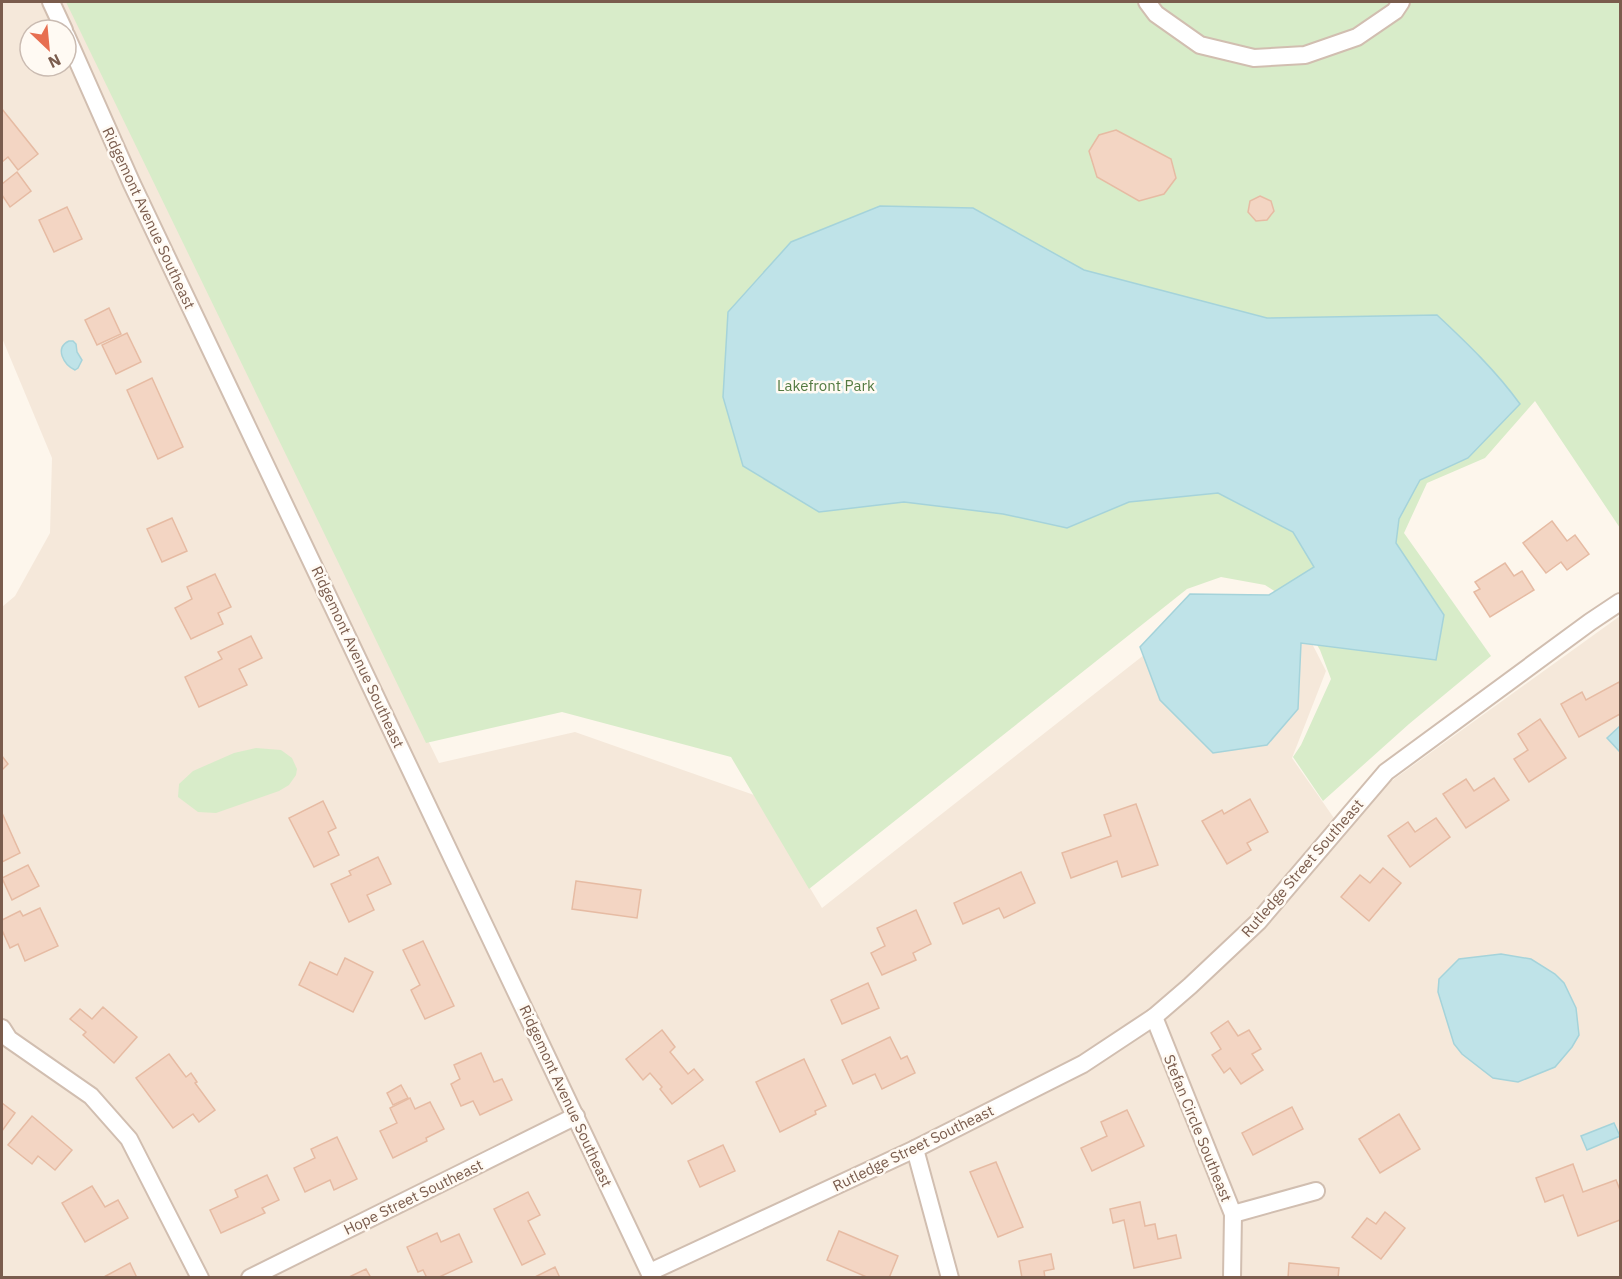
<svg xmlns="http://www.w3.org/2000/svg" width="1622" height="1279" font-family="'IBM Plex Sans',sans-serif">
  <style>
    .residential { fill: #f5e8da; fill-rule: evenodd }
    .green { fill: #d8ecc9 }
    .water { fill: #bfe3e8; stroke: #a5d3da; stroke-width: 1.5 }
    .building { fill: #f3d5c3; stroke: #e6bba3; stroke-width: 1.5 }
    .lines { fill: none; stroke-linecap: round; stroke-linejoin: round }
    .street-casing { stroke: #d1beb0; stroke-width: 20 }
    .street { stroke: #fff; stroke-width: 16 }
    .labels { text-anchor: middle; dominant-baseline: central; stroke-width: 5; stroke-linejoin: round; paint-order: stroke }
    .street-label { font-size: 15px; fill: #7a5c4d; stroke: #fffaf3 }
    .park-label { font-size: 15px; fill: #537a41; stroke: #fffaf3 }
  </style>
  <rect width="100%" height="100%" fill="#fdf6ec"/>
  <path class="residential" d="M 2,2 L 71,2 L 282,442 L 439,763 L 575,732 L 754,795 L 822,908 L 1205,607 L 1299,618 L 1326,671 L 1292,758 L 1336,821 L 1620,616 L 1620,1277 L 2,1278 L 2,607 L 15,596 L 50,533 L 52,458 L 2,338 ZM 30,30 L 66,30 L 66,66 L 30,66 Z"/>
  <g class="green">
    <path d="M 66,2 L 1620,2 L 1620,528 L 1535,401 L 1485,458 L 1427,483 L 1404,533 L 1491,656 L 1409,724 L 1323,801 L 1293,757 L 1301,745 L 1331,679 L 1320,650 L 1292,602 L 1265,585 L 1221,577 L 1187,589 L 809,889 L 731,757 L 562,712 L 426,743 Z"/>
    <path d="M 256,748 L 281,750 L 292,758 L 297,769 L 296,775 L 289,785 L 279,791 L 216,813 L 198,812 L 178,797 L 179,784 L 193,771 L 234,753 Z"/>
  </g>
  <g class="water">
    <path d="M 880,206 L 973,208 L 1084,270 L 1267,318 L 1437,315 C 1467,343 1496,371 1520,404 L 1468,458 L 1420,480 L 1399,519 L 1396,543 L 1444,615 L 1436,660 L 1301,643 L 1298,709 L 1267,745 L 1213,753 L 1160,700 L 1140,647 L 1190,594 L 1269,595 L 1314,567 L 1293,532 L 1218,493 L 1129,502 L 1067,528 L 1003,514 L 904,502 L 819,512 L 743,466 L 723,397 L 728,312 L 791,242 Z"/>
    <path d="M 69,341 L 73,341 L 76,344 L 77,352 L 82,360 L 78,368 L 75,370 C 64,365 54,348 69,341 Z"/>
    <path d="M 1620,726 L 1620,752 L 1607,738 Z"/>
    <path d="M 1501,954 L 1531,959 L 1555,974 L 1564,983 L 1576,1008 L 1579,1035 L 1572,1047 L 1555,1067 L 1518,1082 L 1493,1078 L 1462,1054 L 1454,1044 L 1438,992 L 1439,979 L 1459,959 Z"/>
    <path d="M 1614,1123 L 1620,1136 L 1587,1150 L 1581,1136 Z"/>
  </g>
  <g class="building">
    <path d="M 2,109 L 38,154 L 18,170 L 8,157 L 2,162 Z"/>
    <path d="M 1116,130 L 1171,159 L 1176,178 L 1164,194 L 1139,201 L 1097,177 L 1089,151 L 1099,135 Z"/>
    <path d="M 17,172 L 31,191 L 10,207 L 2,195 L 2,184 Z"/>
    <path d="M 1260,196 L 1271,201 L 1274,211 L 1267,220 L 1256,221 L 1248,212 L 1250,201 Z"/>
    <path d="M 67,207 L 82,239 L 54,252 L 39,220 Z"/>
    <path d="M 109,308 L 121,334 L 97,345 L 85,320 Z"/>
    <path d="M 127,333 L 141,362 L 116,374 L 102,345 Z"/>
    <path d="M 152,378 L 183,447 L 158,459 L 127,390 Z"/>
    <path d="M 172,518 L 187,551 L 162,562 L 147,529 Z"/>
    <path d="M 1552,521 L 1567,541 L 1575,535 L 1589,554 L 1567,570 L 1561,562 L 1546,573 L 1523,543 Z"/>
    <path d="M 1505,563 L 1514,576 L 1522,571 L 1534,590 L 1490,617 L 1474,592 L 1480,589 L 1475,582 Z"/>
    <path d="M 215,574 L 231,607 L 218,613 L 223,624 L 191,639 L 175,608 L 192,599 L 187,587 Z"/>
    <path d="M 251,636 L 262,658 L 239,669 L 247,685 L 199,707 L 185,677 L 222,659 L 218,652 Z"/>
    <path d="M 1619,682 L 1620,685 L 1620,714 L 1579,737 L 1561,704 L 1582,692 L 1586,700 Z"/>
    <path d="M 1540,719 L 1566,758 L 1529,782 L 1514,759 L 1528,750 L 1518,734 Z"/>
    <path d="M 2,756 L 8,764 L 2,770 Z"/>
    <path d="M 1494,778 L 1509,800 L 1466,828 L 1443,794 L 1466,779 L 1474,791 Z"/>
    <path d="M 1250,799 L 1268,832 L 1247,843 L 1251,850 L 1227,864 L 1202,821 L 1222,810 L 1224,814 Z"/>
    <path d="M 323,801 L 336,828 L 328,832 L 339,855 L 314,867 L 289,818 Z"/>
    <path d="M 1136,804 L 1158,865 L 1122,877 L 1117,861 L 1071,878 L 1062,853 L 1111,836 L 1104,815 Z"/>
    <path d="M 2,813 L 20,853 L 2,862 Z"/>
    <path d="M 1436,818 L 1450,837 L 1410,867 L 1388,836 L 1408,822 L 1415,832 Z"/>
    <path d="M 378,857 L 391,884 L 367,895 L 374,910 L 349,922 L 331,884 L 351,875 L 349,871 Z"/>
    <path d="M 28,865 L 39,886 L 12,900 L 2,878 Z"/>
    <path d="M 1383,868 L 1401,883 L 1369,921 L 1341,897 L 1360,875 L 1370,883 Z"/>
    <path d="M 1021,872 L 1035,903 L 1004,918 L 999,908 L 963,924 L 954,903 Z"/>
    <path d="M 576,881 L 641,890 L 637,918 L 572,909 Z"/>
    <path d="M 40,908 L 58,946 L 25,961 L 18,944 L 10,948 L 2,930 L 2,920 L 20,911 L 23,916 Z"/>
    <path d="M 916,910 L 931,944 L 913,953 L 916,960 L 882,975 L 871,953 L 885,946 L 877,928 Z"/>
    <path d="M 423,941 L 454,1006 L 425,1019 L 411,990 L 420,985 L 403,950 Z"/>
    <path d="M 345,958 L 373,972 L 353,1012 L 299,985 L 310,962 L 337,975 Z"/>
    <path d="M 868,983 L 879,1008 L 842,1024 L 831,1000 Z"/>
    <path d="M 103,1007 L 137,1037 L 114,1063 L 83,1035 L 86,1032 L 70,1019 L 80,1009 L 92,1019 Z"/>
    <path d="M 1228,1021 L 1238,1036 L 1249,1030 L 1261,1049 L 1252,1054 L 1263,1070 L 1241,1084 L 1230,1068 L 1224,1073 L 1212,1055 L 1221,1049 L 1211,1033 Z"/>
    <path d="M 662,1030 L 675,1047 L 670,1052 L 688,1074 L 694,1069 L 703,1080 L 672,1104 L 660,1089 L 662,1087 L 650,1073 L 643,1080 L 626,1059 Z"/>
    <path d="M 890,1037 L 901,1059 L 907,1056 L 915,1073 L 882,1089 L 875,1074 L 853,1084 L 842,1060 Z"/>
    <path d="M 481,1053 L 494,1082 L 502,1079 L 512,1100 L 480,1115 L 473,1101 L 461,1106 L 451,1084 L 460,1079 L 454,1065 Z"/>
    <path d="M 169,1054 L 186,1077 L 191,1073 L 197,1082 L 195,1083 L 215,1110 L 199,1122 L 193,1114 L 173,1128 L 136,1078 Z"/>
    <path d="M 804,1059 L 826,1106 L 815,1111 L 816,1114 L 780,1132 L 756,1082 Z"/>
    <path d="M 401,1085 L 408,1098 L 393,1105 L 387,1093 Z"/>
    <path d="M 410,1098 L 415,1109 L 430,1102 L 444,1129 L 426,1138 L 427,1141 L 393,1158 L 380,1131 L 397,1123 L 390,1108 Z"/>
    <path d="M 2,1103 L 15,1113 L 2,1131 Z"/>
    <path d="M 1292,1107 L 1303,1129 L 1253,1155 L 1242,1133 Z"/>
    <path d="M 1127,1110 L 1144,1146 L 1092,1171 L 1081,1148 L 1107,1136 L 1101,1122 Z"/>
    <path d="M 1399,1114 L 1420,1149 L 1380,1173 L 1359,1139 Z"/>
    <path d="M 32,1116 L 72,1150 L 55,1170 L 38,1156 L 32,1164 L 8,1145 Z"/>
    <path d="M 337,1137 L 357,1179 L 334,1190 L 330,1180 L 305,1192 L 294,1168 L 315,1158 L 311,1149 Z"/>
    <path d="M 723,1145 L 735,1171 L 700,1187 L 688,1161 Z"/>
    <path d="M 996,1162 L 1023,1227 L 998,1237 L 970,1172 Z"/>
    <path d="M 1573,1164 L 1583,1192 L 1616,1180 L 1620,1190 L 1620,1220 L 1578,1236 L 1563,1195 L 1545,1202 L 1536,1178 Z"/>
    <path d="M 267,1175 L 279,1200 L 262,1208 L 265,1213 L 221,1233 L 210,1210 L 238,1197 L 235,1190 Z"/>
    <path d="M 92,1186 L 105,1207 L 118,1200 L 128,1218 L 85,1242 L 62,1203 Z"/>
    <path d="M 528,1192 L 540,1215 L 528,1221 L 545,1254 L 522,1265 L 494,1209 Z"/>
    <path d="M 1140,1202 L 1145,1226 L 1155,1224 L 1158,1239 L 1176,1235 L 1181,1258 L 1134,1268 L 1124,1220 L 1113,1223 L 1110,1209 Z"/>
    <path d="M 1385,1212 L 1405,1228 L 1381,1259 L 1352,1237 L 1367,1218 L 1376,1224 Z"/>
    <path d="M 839,1231 L 898,1256 L 889,1278 L 869,1278 L 827,1260 Z"/>
    <path d="M 437,1233 L 441,1242 L 459,1234 L 472,1262 L 437,1278 L 427,1278 L 423,1270 L 418,1272 L 407,1247 Z"/>
    <path d="M 1051,1254 L 1054,1269 L 1044,1271 L 1045,1278 L 1022,1278 L 1019,1261 Z"/>
    <path d="M 130,1263 L 137,1278 L 102,1278 Z"/>
    <path d="M 1289,1263 L 1339,1268 L 1338,1278 L 1288,1278 Z"/>
    <path d="M 555,1267 L 560,1278 L 533,1278 Z"/>
    <path d="M 366,1269 L 371,1278 L 347,1278 Z"/>
  </g>
  <g class="lines">
    <g class="street-casing">
      <g id="street">
        <path d="M 51,2 L 64,30"/>
        <path d="M 1147,2 L 1156,14 L 1200,45 L 1254,58 L 1305,55 L 1357,37 L 1395,11 L 1401,2"/>
        <path d="M 66,35 L 132,184 L 652,1278"/>
        <path d="M 1154,1017 L 1233,1214 L 1232,1278"/>
        <path d="M 2,1028 L 9,1039 L 91,1096 L 129,1139 L 200,1278"/>
        <path d="M 915,1149 L 950,1278"/>
        <path d="M 1233,1214 L 1316,1191"/>
        <path d="M 650,1272 L 915,1149 L 1083,1064 L 1154,1017 L 1190,986 L 1258,922 L 1386,772 L 1590,622 L 1620,602"/>
        <path d="M 250,1278 L 576,1116"/>
      </g>
    </g>
    <use href="#street" class="street"/>
  </g>
  <g class="labels">
    <g class="street-label">
      <text transform="translate(149 218) rotate(65)">Ridgemont Avenue Southeast</text>
      <text transform="translate(358 657) rotate(65)">Ridgemont Avenue Southeast</text>
      <text transform="translate(1302 868) rotate(-49)">Rutledge Street Southeast</text>
      <text transform="translate(566 1096) rotate(65)">Ridgemont Avenue Southeast</text>
      <text transform="translate(1198 1128) rotate(68)">Stefan Circle Southeast</text>
      <text transform="translate(913 1148) rotate(-26)">Rutledge Street Southeast</text>
      <text transform="translate(413 1197) rotate(-26)">Hope Street Southeast</text>
    </g>
    <g class="park-label">
      <text x="826" y="385">Lakefront Park</text>
    </g>
  </g>
  <rect width="1622" height="1279" fill="none" stroke="#7a5c4d" stroke-width="6"/>
  <g transform="translate(48 48) rotate(154)"><circle r="28" fill="#fffaf3" stroke="#cabbb1" stroke-width="1.5"/>
  <path d="M0-4.5L10 22L0 15L-10 22Z" fill="#e76f51"/>
  <text y="-9" font-size="16" font-weight="bold" text-anchor="middle" fill="#7a5c4d">N</text>
  </g>
</svg>
